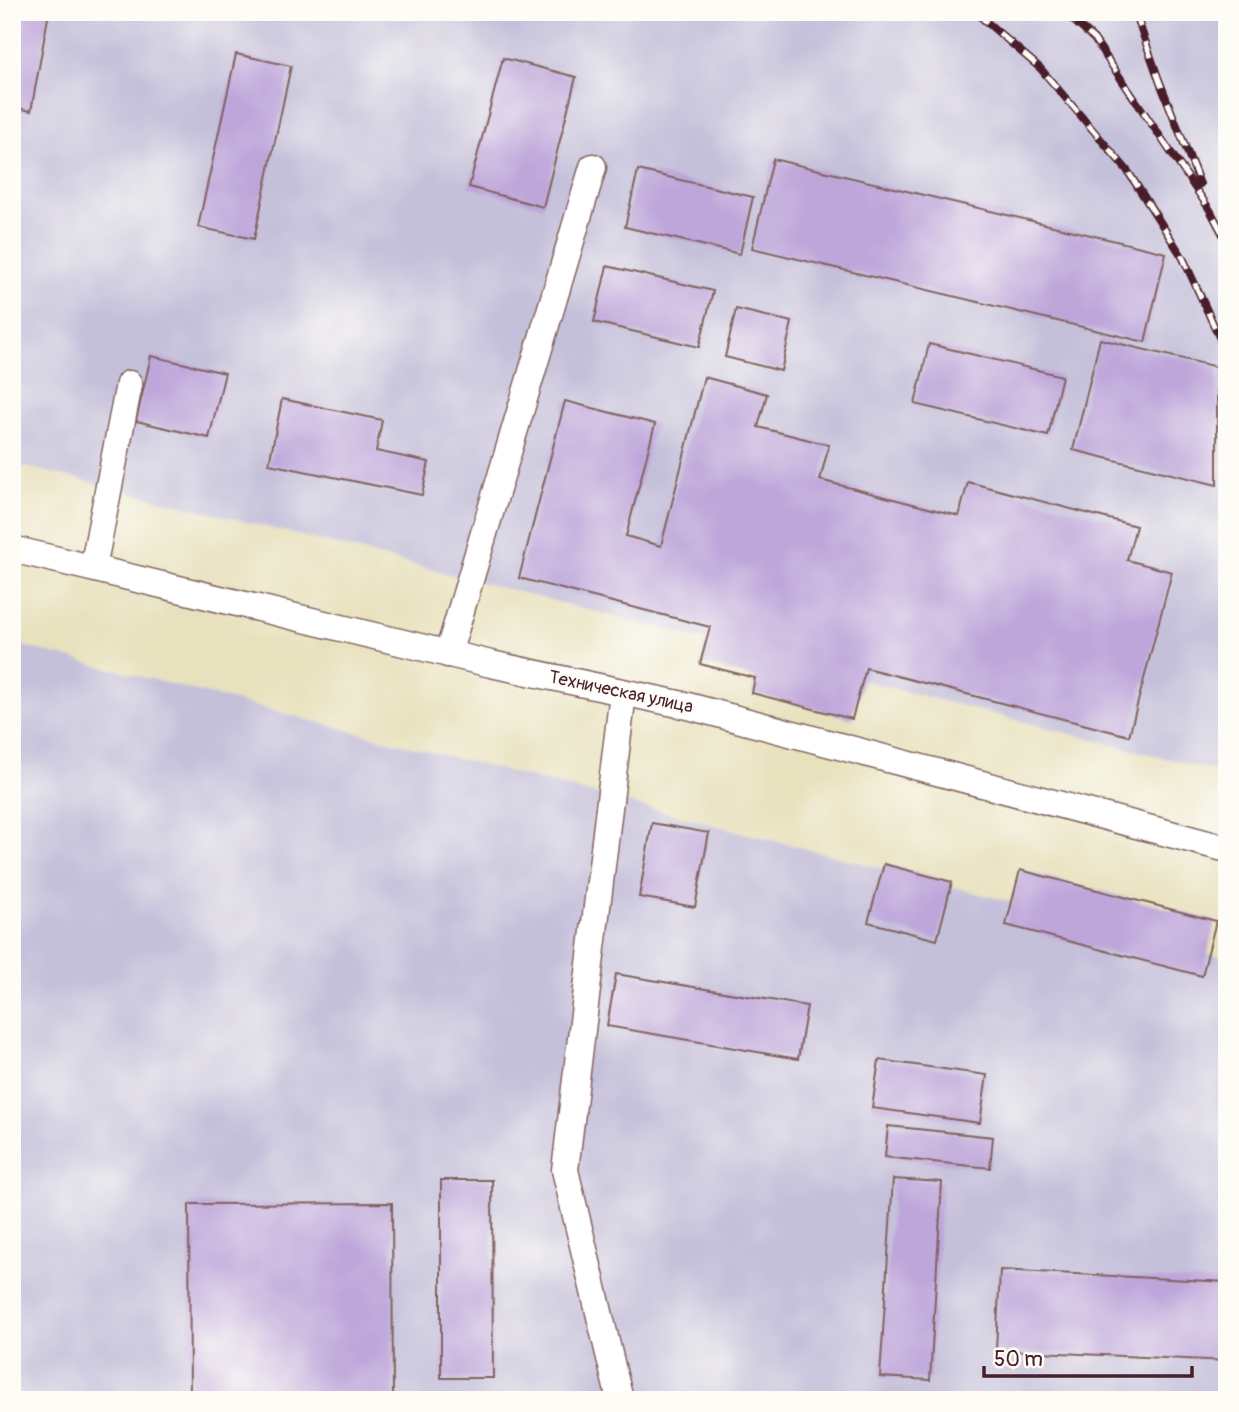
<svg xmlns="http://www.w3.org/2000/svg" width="1239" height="1412" font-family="Pangolin,sans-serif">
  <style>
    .industrial { fill: #c5c0da }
    .building { fill: #bea6da }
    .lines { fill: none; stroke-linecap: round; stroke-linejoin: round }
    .minor-casing { stroke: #81635e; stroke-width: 29 }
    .minor { stroke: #fff; stroke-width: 26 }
    .rail-casing { stroke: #4a1f2b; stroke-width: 8 }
    .rail { stroke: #fdfcf7; stroke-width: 5; stroke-dasharray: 16; stroke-linecap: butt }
    .labels { text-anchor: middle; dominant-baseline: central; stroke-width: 5; stroke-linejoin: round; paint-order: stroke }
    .street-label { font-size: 18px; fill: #4a1f2b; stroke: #fdfcf7 }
  </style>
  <rect width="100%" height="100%" fill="#fdfcf7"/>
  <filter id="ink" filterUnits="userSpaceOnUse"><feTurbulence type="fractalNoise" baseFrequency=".0143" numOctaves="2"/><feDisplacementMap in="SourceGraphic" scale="14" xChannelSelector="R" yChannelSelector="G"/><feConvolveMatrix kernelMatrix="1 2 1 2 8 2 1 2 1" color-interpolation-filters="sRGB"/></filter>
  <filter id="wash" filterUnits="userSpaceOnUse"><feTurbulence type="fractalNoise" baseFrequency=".00686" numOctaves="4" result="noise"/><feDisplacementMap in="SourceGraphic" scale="28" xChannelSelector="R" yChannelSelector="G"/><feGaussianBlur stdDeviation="1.57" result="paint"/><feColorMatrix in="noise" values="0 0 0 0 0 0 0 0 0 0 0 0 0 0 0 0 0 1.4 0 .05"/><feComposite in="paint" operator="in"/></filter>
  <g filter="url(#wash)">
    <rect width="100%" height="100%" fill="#e8e1bd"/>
    <g class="industrial">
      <path d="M 12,12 L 1227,12 L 1227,774 L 79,479 L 12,464 Z"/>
      <path d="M 12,643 L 1227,958 L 1227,1400 L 12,1400 Z"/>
    </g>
    <g id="blocks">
      <g class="building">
        <path d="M 12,12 L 49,12 L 31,111 L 12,107 Z"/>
        <path d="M 236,54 L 291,66 L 254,239 L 198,227 Z"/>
        <path d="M 503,58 L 576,77 L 543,207 L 469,187 Z"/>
        <path d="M 773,159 L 1166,253 L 1145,342 L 752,248 Z"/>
        <path d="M 638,170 L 753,197 L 740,254 L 625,227 Z"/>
        <path d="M 607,266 L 713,291 L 699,347 L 594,322 Z"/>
        <path d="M 736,309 L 792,322 L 781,371 L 725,357 Z"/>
        <path d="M 1100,339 L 1217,367 L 1217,485 L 1073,450 Z"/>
        <path d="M 929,344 L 1062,376 L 1048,436 L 915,404 Z"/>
        <path d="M 151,356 L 225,373 L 209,438 L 136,421 Z"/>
        <path d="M 704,377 L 767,394 L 758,427 L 829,445 L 820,480 L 959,516 L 968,482 L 1136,526 L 1127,560 L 1172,572 L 1129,736 L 866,668 L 852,719 L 752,693 L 755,678 L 700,664 L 710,627 L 519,578 L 565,401 L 655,424 L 626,536 L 661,546 Z"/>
        <path d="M 282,399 L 382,420 L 376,451 L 429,462 L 422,495 L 269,464 Z"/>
        <path d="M 652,823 L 709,833 L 695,907 L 639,897 Z"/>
        <path d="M 884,864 L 952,882 L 937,940 L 868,922 Z"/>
        <path d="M 1020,870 L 1216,921 L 1202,976 L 1006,925 Z"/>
        <path d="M 616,974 L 807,1006 L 798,1059 L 607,1026 Z"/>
        <path d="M 879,1060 L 987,1075 L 980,1123 L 872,1108 Z"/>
        <path d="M 888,1126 L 993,1137 L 990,1168 L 885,1157 Z"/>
        <path d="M 893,1179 L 942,1182 L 930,1380 L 880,1377 Z"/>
        <path d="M 441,1180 L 492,1180 L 493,1378 L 441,1378 Z"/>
        <path d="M 392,1203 L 393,1400 L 190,1400 L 189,1204 Z"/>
        <path d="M 1000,1270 L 1227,1282 L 1227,1361 L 996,1350 Z"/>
      </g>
    </g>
  </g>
  <g filter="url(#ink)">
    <use href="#blocks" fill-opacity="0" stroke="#81635e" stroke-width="2"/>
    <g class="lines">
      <g class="minor-casing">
        <g id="minor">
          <path d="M 12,549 L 491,664 L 688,706 L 1227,849"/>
          <path d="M 93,568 L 129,384"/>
          <path d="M 448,654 L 593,167"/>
          <path d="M 620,1400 L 565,1170 L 623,693"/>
        </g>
      </g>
      <use href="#minor" class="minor"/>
      <g class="rail-casing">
        <g id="rail">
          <path d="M 975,12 L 1040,68 L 1127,170 L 1183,258 L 1227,354"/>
          <path d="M 1064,12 L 1094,39 L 1210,210 L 1227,242"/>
          <path d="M 1135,12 L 1159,80 L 1200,184"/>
        </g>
      </g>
      <use href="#rail" class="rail"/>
    </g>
  </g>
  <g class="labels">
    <g class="street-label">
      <text transform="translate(621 692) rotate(12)">Техническая улица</text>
    </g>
  </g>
  <rect width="1239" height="1412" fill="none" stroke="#fdfcf7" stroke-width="42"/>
  <path d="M984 1366v10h208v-10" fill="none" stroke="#4a1f2b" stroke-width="3.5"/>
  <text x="994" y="1366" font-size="21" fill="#4a1f2b" stroke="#fdfcf7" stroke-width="5" paint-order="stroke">50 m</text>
</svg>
